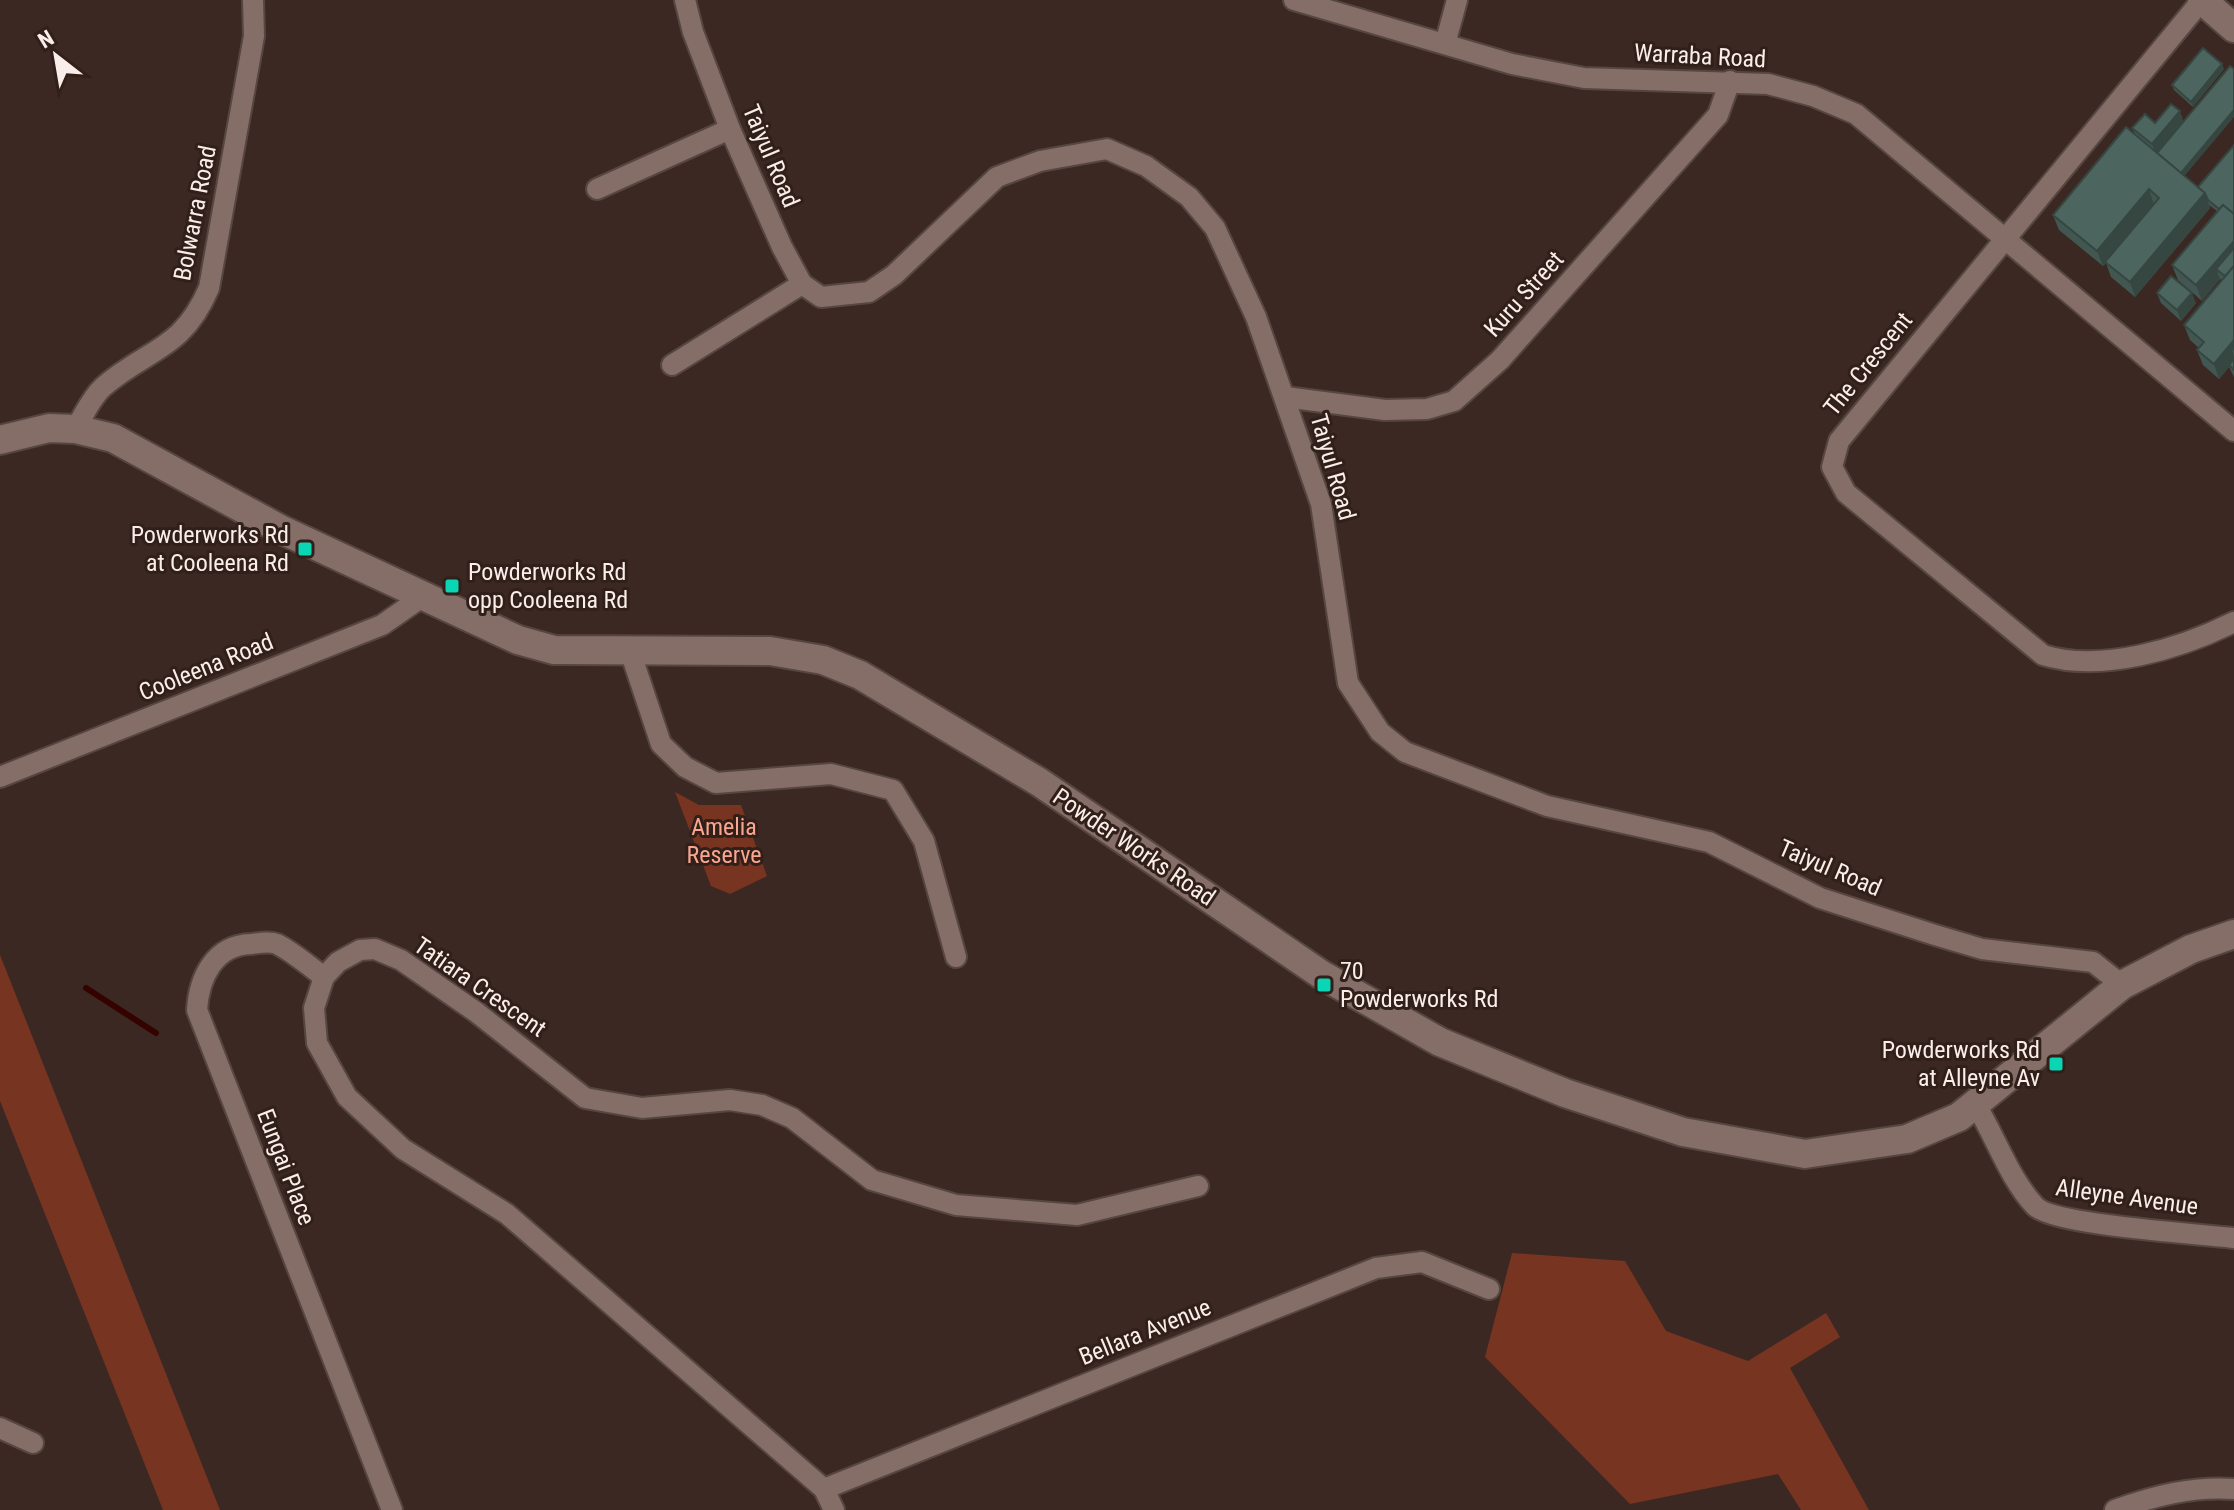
<svg xmlns="http://www.w3.org/2000/svg" width="2234" height="1510" font-family="'Roboto Condensed',sans-serif">
  <style>
    .green { fill: #773421 }
    .lines { fill: none; stroke-linecap: round; stroke-linejoin: round }
    .stream { stroke: #340300; stroke-width: 6 }
    .street-casing { stroke: #564641; stroke-width: 24 }
    .secondary-casing { stroke: #564641; stroke-width: 32 }
    .street { stroke: #856e67; stroke-width: 20 }
    .secondary { stroke: #856e67; stroke-width: 28 }
    .wall { fill: #425752 }
    .shaded-wall { fill: #364742 }
    .building { fill: #4d655f; stroke: #364742; stroke-width: 2 }
    .poi-dot { fill: #0ad5b5; stroke: #311f19; stroke-width: 3 }
    .labels { text-anchor: middle; dominant-baseline: central; stroke-width: 6; stroke-linejoin: round; paint-order: stroke }
    .street-label { font-size: 24px; fill: #fbeeea; stroke: #311f19 }
    .poi-label { font-size: 24px; fill: #fbeeea; stroke: #311f19; text-anchor: end }
    .park-label { font-size: 24px; fill: #faa68f; stroke: #311f19 }
  </style>
  <rect width="100%" height="100%" fill="#3c2823"/>
  <g class="green">
    <path d="M 675,792 L 699,805 L 741,805 L 767,876 L 730,894 L 711,886 Z"/>
    <path d="M 0,955 L 220,1510 L 163,1510 L 0,1101 Z"/>
    <path d="M 1512,1253 L 1625,1261 L 1666,1331 L 1748,1361 L 1826,1313 L 1840,1337 L 1790,1368 L 1869,1510 L 1801,1510 L 1778,1474 L 1630,1504 L 1485,1357 Z"/>
  </g>
  <g class="lines">
    <path class="stream" d="M 86,988 L 156,1033"/>
    <g class="street-casing">
      <g id="street">
        <path d="M 685,0 L 693,32 L 730,129 L 782,247 L 802,284 L 821,297 L 869,292 L 894,275 L 997,177 L 1040,161 L 1107,149 L 1146,166 L 1189,197 L 1215,228 L 1256,317 L 1321,504 L 1348,683 L 1380,732 L 1405,752 L 1547,806 L 1709,842 L 1820,898 L 1935,935 L 1982,949 L 2093,962 L 2122,985"/>
        <path d="M 1294,0 L 1512,64 L 1584,78 L 1768,84 L 1813,96 L 1856,114 L 2234,431"/>
        <path d="M 2202,0 L 1839,441 L 1832,467 L 1846,493 L 2043,655 C 2101,673 2180,649 2234,622"/>
        <path d="M 1445,44 L 1457,0"/>
        <path d="M 597,189 L 730,129"/>
        <path d="M 672,365 L 802,284"/>
        <path d="M 1285,397 L 1385,410 L 1427,409 L 1454,401 L 1500,360 L 1718,115 L 1730,81"/>
        <path d="M 75,429 C 84,415 91,398 103,387 C 148,348 182,351 209,288 L 254,36 L 253,0"/>
        <path d="M 630,651 L 661,744 L 685,767 L 716,783 L 831,774 L 893,790 L 924,841 L 956,957"/>
        <path d="M 0,777 L 382,625 L 425,595"/>
        <path d="M 324,977 C 309,966 293,952 277,944 C 270,941 259,943 251,944 C 214,945 199,978 197,1010 L 392,1510"/>
        <path d="M 1976,1105 C 1996,1138 2009,1178 2035,1206 C 2052,1225 2200,1234 2234,1238"/>
        <path d="M 0,1428 L 33,1443"/>
        <path d="M 824,1489 L 1376,1268 L 1422,1262 L 1489,1289"/>
        <path d="M 834,1510 L 824,1489 L 507,1214 L 403,1149 L 347,1097 L 317,1043 L 314,1008 L 324,977 L 338,962 L 360,950 L 375,949 L 401,960 L 476,1012 L 585,1098 L 642,1108 L 730,1100 L 762,1105 L 792,1118 L 872,1180 L 956,1205 L 1077,1215 L 1198,1186"/>
        <path d="M 2115,1510 C 2154,1496 2192,1486 2234,1489"/>
      </g>
    </g>
    <g class="secondary-casing">
      <g id="secondary">
        <path d="M 2202,0 L 2234,28"/>
        <path d="M 0,440 L 49,428 L 75,429 L 113,438 L 282,530 L 518,640 L 554,650 L 770,651 L 823,660 L 860,675 L 1039,782 L 1322,975 L 1440,1042 L 1565,1093 L 1683,1132 L 1805,1154 L 1907,1139 L 1959,1117 L 2122,985 L 2191,949 L 2234,934"/>
      </g>
    </g>
    <use href="#street" class="street"/>
    <use href="#secondary" class="secondary"/>
  </g>
  <g class="wall">
    <path d="M 2224,69 L 2193,107 L 2174,90 L 2172,85 Z"/>
    <path d="M 2145,114 L 2185,176 L 2198,187 L 2234,145 L 2234,377 L 2229,367 L 2219,379 L 2203,365 L 2197,350 L 2199,348 L 2190,340 L 2184,325 L 2222,280 L 2220,279 L 2202,301 L 2178,280 L 2172,265 L 2217,211 L 2209,205 L 2210,208 L 2135,297 L 2111,277 L 2106,263 L 2103,266 L 2059,230 L 2053,215 L 2135,134 L 2132,128 Z"/>
    <path d="M 2157,293 L 2196,303 L 2181,321 L 2161,303 Z"/>
  </g>
  <g class="shaded-wall">
    <path d="M 2222,64 L 2224,69 L 2193,107 L 2191,102 Z"/>
    <path d="M 2234,110 L 2234,117 L 2181,180 L 2179,174 Z"/>
    <path d="M 2180,111 L 2185,126 L 2156,154 L 2152,144 Z"/>
    <path d="M 2149,189 L 2154,205 L 2103,266 L 2097,251 Z"/>
    <path d="M 2205,193 L 2210,208 L 2135,297 L 2130,282 Z"/>
    <path d="M 2234,241 L 2234,262 L 2216,269 L 2220,279 L 2202,301 L 2196,285 Z"/>
    <path d="M 2192,293 L 2196,303 L 2181,321 L 2177,310 Z"/>
    <path d="M 2234,340 L 2234,351 L 2232,349 L 2234,356 L 2234,361 L 2219,379 L 2214,364 Z"/>
  </g>
  <g class="building">
    <path d="M 2203,48 L 2222,64 L 2191,102 L 2172,85 Z"/>
    <path d="M 2230,66 L 2234,69 L 2234,110 L 2181,173 L 2157,153 Z"/>
    <path d="M 2171,104 L 2180,111 L 2152,144 L 2132,128 L 2145,114 L 2155,123 Z"/>
    <path d="M 2126,127 L 2205,193 L 2130,282 L 2105,262 L 2159,198 L 2149,189 L 2097,251 L 2053,215 Z"/>
    <path d="M 2234,145 L 2234,214 L 2223,205 L 2219,209 L 2208,200 L 2205,193 L 2198,187 Z"/>
    <path d="M 2223,205 L 2234,214 L 2234,241 L 2196,285 L 2172,265 Z"/>
    <path d="M 2234,248 L 2234,266 L 2225,276 L 2216,269 Z"/>
    <path d="M 2234,266 L 2234,340 L 2214,364 L 2197,350 L 2204,342 L 2184,325 Z"/>
    <path d="M 2171,276 L 2192,293 L 2177,310 L 2157,293 Z"/>
    <path d="M 2234,359 L 2234,370 L 2229,365 Z"/>
  </g>
  <g class="poi-dot">
    <rect x="297" y="541" width="16" height="16" rx="4"/>
    <rect x="444" y="578" width="16" height="16" rx="4"/>
    <rect x="1316" y="977" width="16" height="16" rx="4"/>
    <rect x="2048" y="1056" width="16" height="16" rx="4"/>
  </g>
  <g class="labels">
    <g class="street-label">
      <text transform="translate(1700 56) rotate(3)">Warraba Road</text>
      <text transform="translate(771 156) rotate(67)">Taiyul Road</text>
      <text transform="translate(195 213) rotate(-79)">Bolwarra Road</text>
      <text transform="translate(1524 294) rotate(-48)">Kuru Street</text>
      <text transform="translate(1868 364) rotate(-51)">The Crescent</text>
      <text transform="translate(1333 467) rotate(74)">Taiyul Road</text>
      <text transform="translate(206 667) rotate(-22)">Cooleena Road</text>
      <text transform="translate(1134 847) rotate(34)">Powder Works Road</text>
      <text transform="translate(1830 868) rotate(23)">Taiyul Road</text>
      <text transform="translate(480 987) rotate(35)">Tatiara Crescent</text>
      <text transform="translate(286 1167) rotate(69)">Eungai Place</text>
      <text transform="translate(2127 1197) rotate(8)">Alleyne Avenue</text>
      <text transform="translate(1145 1332) rotate(-22)">Bellara Avenue</text>
    </g>
    <g class="poi-label">
      <text x="289" y="535">Powderworks Rd<tspan x="289" dy="28">at Cooleena Rd</tspan></text>
      <text x="468" y="572" text-anchor="start">Powderworks Rd<tspan x="468" dy="28">opp Cooleena Rd</tspan></text>
      <text x="1340" y="971" text-anchor="start">70<tspan x="1340" dy="28">Powderworks Rd</tspan></text>
      <text x="2040" y="1050">Powderworks Rd<tspan x="2040" dy="28">at Alleyne Av</tspan></text>
    </g>
    <g class="park-label">
      <text x="724" y="827">Amelia<tspan x="724" dy="28">Reserve</tspan></text>
    </g>
  </g>
  <g transform="translate(56 56) rotate(329)" stroke="#311f19" stroke-width="6" paint-order="stroke">
  <path d="M0-6L14 30L0 20L-14 30Z" fill="#fbeeea"/>
  <text y="-12" font-size="22" font-weight="bold" text-anchor="middle" fill="#fbeeea">N</text>
  </g>
</svg>
